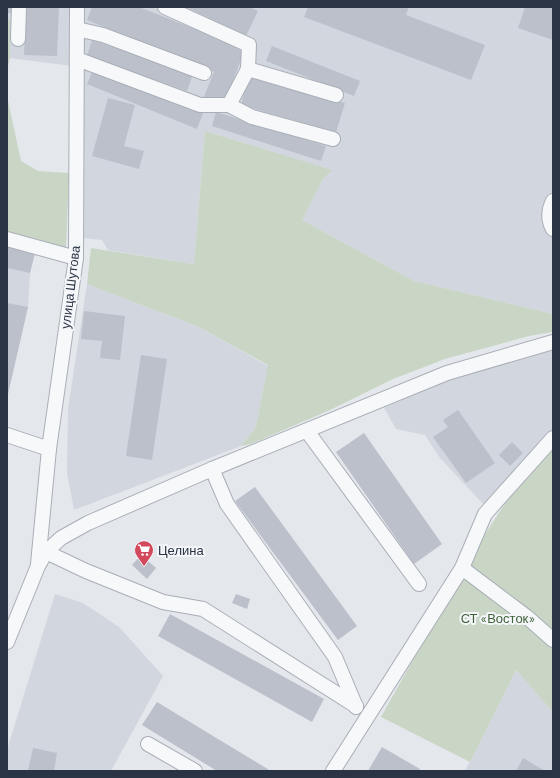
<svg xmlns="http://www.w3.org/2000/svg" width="560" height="778" font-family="Barlow,sans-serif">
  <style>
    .built { fill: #d2d6de }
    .green { fill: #c9d6c5 }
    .building { fill: #bbc0ca }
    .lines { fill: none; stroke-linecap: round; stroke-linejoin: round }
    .minor-casing { stroke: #a9aeb7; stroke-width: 16 }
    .minor { stroke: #f7f8fa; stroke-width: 14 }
    .labels { text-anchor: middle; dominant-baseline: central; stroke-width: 4; stroke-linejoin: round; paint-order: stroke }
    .street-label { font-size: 13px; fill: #2b3445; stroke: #f4f6f9 }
    .poi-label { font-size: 13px; fill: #2b3445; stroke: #f4f6f9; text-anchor: start }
    .park-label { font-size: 13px; fill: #3f6138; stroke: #f4f6f9 }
  </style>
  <rect width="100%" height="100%" fill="#e4e7ec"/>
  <g class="built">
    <path d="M 7,7 L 73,7 L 72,66 L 10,58 L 10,20 L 7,20 Z"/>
    <path d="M 84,7 L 553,7 L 553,314 L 414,281 L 302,220 L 323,179 L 331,170 L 205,131 L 194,264 L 108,250 L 102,240 L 83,238 Z"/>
    <path d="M 7,232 L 38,239 L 30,273 L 28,307 L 7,396 Z"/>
    <path d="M 87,284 L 199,327 L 268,366 L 256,427 L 241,446 L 74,510 L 67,473 L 68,409 Z"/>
    <path d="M 550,347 L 553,347 L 553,430 L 485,506 L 440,458 L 425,435 L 396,429 L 384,408 L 436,385 Z"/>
    <path d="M 55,594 L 83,603 L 119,627 L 163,676 L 111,771 L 7,771 L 7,750 Z"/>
    <path d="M 516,670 L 553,712 L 553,771 L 465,771 Z"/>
  </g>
  <g class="green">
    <path d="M 7,20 L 10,20 L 10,58 L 7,71 Z"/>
    <path d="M 7,96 L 21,161 L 38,171 L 69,173 L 66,249 L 38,239 L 7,232 Z"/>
    <path d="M 205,131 L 332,170 L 323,179 L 302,220 L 414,281 L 553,314 L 553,332 L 529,336 L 445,359 L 393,379 L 330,410 L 251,444 L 241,446 L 256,427 L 268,365 L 199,327 L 87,284 L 91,248 L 194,264 Z"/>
    <path d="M 553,446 L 553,712 L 516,670 L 470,762 L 381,717 L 474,551 L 506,502 Z"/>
  </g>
  <g class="building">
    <rect x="7" y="7" width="8" height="6"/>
    <path d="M 26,7 L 59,7 L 57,56 L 24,55 Z"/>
    <path d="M 92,7 L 139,7 L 245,49 L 226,99 L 203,99 L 214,72 L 87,20 Z"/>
    <path d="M 186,7 L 249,7 L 258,11 L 246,36 Z"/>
    <path d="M 308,7 L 409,7 L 406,15 L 485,45 L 471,80 L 304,17 Z"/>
    <path d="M 525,7 L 553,7 L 553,40 L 518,28 Z"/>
    <path d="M 92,40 L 193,74 L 187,91 L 87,56 Z"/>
    <path d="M 272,46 L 360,81 L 354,96 L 266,61 Z"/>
    <path d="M 94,68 L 203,113 L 197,129 L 87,84 Z"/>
    <path d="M 249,76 L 345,103 L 336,132 L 241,105 Z"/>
    <path d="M 108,98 L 135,105 L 124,146 L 144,151 L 139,169 L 92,156 Z"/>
    <path d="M 216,112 L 326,146 L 321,161 L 212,126 Z"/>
    <path d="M 7,247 L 35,253 L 30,273 L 7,268 Z"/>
    <path d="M 7,303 L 28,307 L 8,394 L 7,394 Z"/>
    <path d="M 84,311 L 125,316 L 120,360 L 100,358 L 102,341 L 81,339 Z"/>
    <path d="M 141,355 L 167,359 L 152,460 L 126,456 Z"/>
    <path d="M 458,410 L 495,463 L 466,483 L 433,437 L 448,427 L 443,420 Z"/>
    <path d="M 364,433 L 442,544 L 414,564 L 336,452 Z"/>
    <path d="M 512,442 L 523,453 L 510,466 L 499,455 Z"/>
    <path d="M 255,487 L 357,626 L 338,640 L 235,501 Z"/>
    <path d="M 141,555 L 156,568 L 147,579 L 132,565 Z"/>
    <path d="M 236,594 L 250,599 L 247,609 L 232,603 Z"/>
    <path d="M 170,614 L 324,699 L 312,722 L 158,636 Z"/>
    <path d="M 157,702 L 271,771 L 217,771 L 142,725 Z"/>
    <path d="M 382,747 L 420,769 L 419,771 L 368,771 Z"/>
    <path d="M 33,748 L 57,753 L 54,771 L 28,771 Z"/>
    <path d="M 523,758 L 545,771 L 516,771 Z"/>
  </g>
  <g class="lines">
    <g class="minor-casing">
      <g id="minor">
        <path d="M 165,7 L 249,45 L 248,69 L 336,95"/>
        <path d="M 77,29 L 103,35 L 204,73"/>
        <path d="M 18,39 L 19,7"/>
        <path d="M 77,59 L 200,105 L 229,105"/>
        <path d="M 248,69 L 229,105 L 252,117 L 333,139"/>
        <path d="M 553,201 C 548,211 548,220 553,229"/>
        <path d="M 7,239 L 76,258"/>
        <path d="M 307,431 L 419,584"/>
        <path d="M 7,435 L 49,449"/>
        <path d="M 212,469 L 227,504 L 335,657 L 356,707"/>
        <path d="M 46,552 L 86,571 L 163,602 L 203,609 L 356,706"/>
        <path d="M 38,564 L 49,449 L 76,258 L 77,7"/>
        <path d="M 462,568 L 527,617 L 553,640"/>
        <path d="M 7,642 L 38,566 L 46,552 L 61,538 L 88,523 L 212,469 L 447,373 L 553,342"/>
        <path d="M 148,744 L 195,771"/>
        <path d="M 333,771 L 462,568 L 485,514 L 553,438"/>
      </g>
    </g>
    <use href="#minor" class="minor"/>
  </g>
  <defs>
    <g id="supermarket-pin" transform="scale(1)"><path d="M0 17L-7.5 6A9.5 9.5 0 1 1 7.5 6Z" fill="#d1495b" stroke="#f4f6f9"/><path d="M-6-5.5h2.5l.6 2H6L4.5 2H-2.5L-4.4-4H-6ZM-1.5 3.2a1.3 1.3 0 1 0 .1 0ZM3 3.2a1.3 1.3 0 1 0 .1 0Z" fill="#fff"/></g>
  </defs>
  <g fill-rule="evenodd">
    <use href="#supermarket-pin" x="144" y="550"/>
  </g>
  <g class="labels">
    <g class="street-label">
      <text transform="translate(70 287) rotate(-83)">улица Шутова</text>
    </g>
    <g class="poi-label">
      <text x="158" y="550">Целина</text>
    </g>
    <g class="park-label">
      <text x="498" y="618">СТ «Восток»</text>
    </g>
  </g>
  <rect width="560" height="778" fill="none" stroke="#2b3445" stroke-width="16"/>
</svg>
